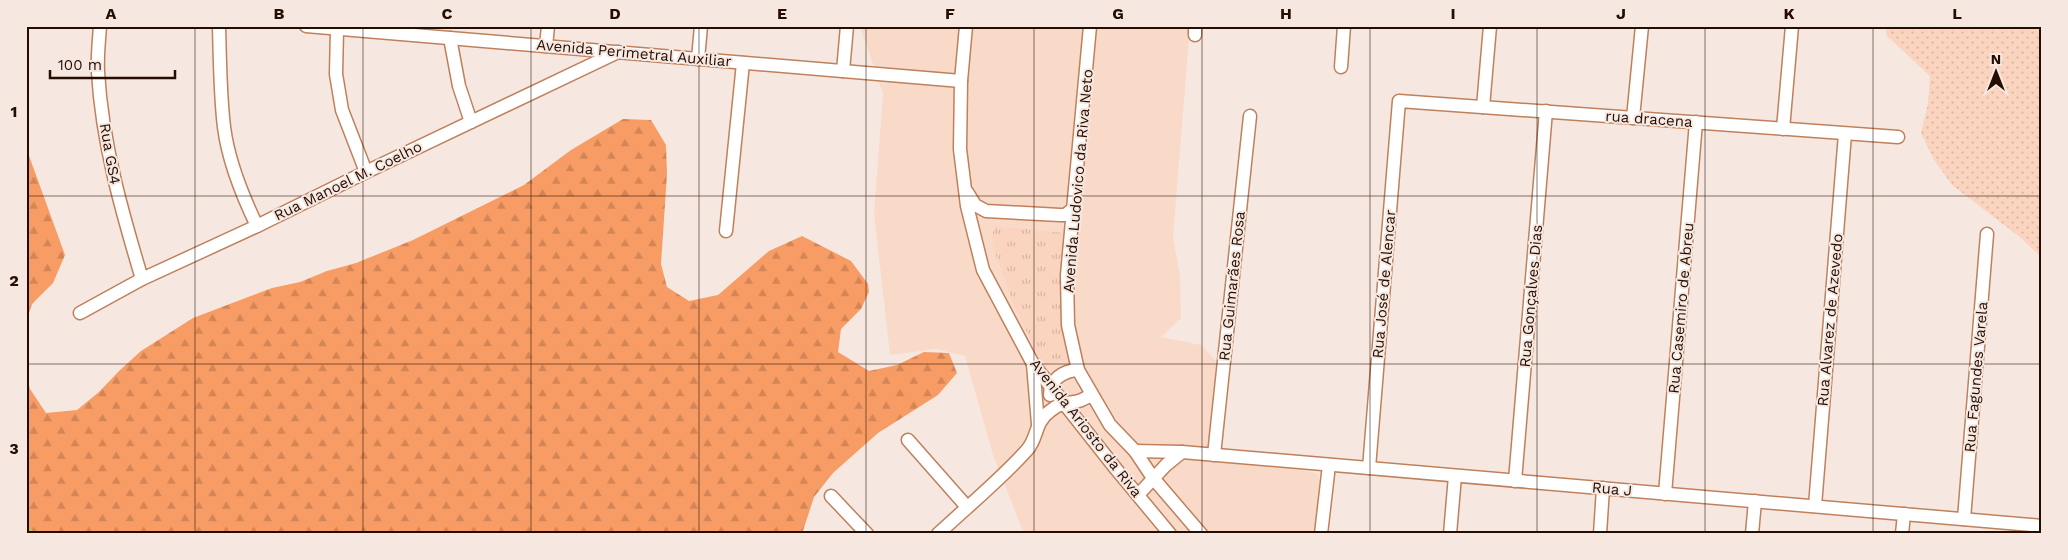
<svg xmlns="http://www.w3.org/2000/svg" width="2068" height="560" font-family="'Work Sans',sans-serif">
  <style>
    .built { fill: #f9dac9 }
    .grass { fill: url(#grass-tufts) }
    .forest { fill: url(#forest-firs) }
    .park { fill: url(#park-dots) }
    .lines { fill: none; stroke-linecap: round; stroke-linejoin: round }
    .stream { stroke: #bec156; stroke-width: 2.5 }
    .minor-casing { stroke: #bf805c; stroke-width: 15 }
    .minor { stroke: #fff; stroke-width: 12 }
    .grid { fill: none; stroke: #250d01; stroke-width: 1; stroke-opacity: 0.55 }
    .labels { text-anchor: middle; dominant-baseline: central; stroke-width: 4; stroke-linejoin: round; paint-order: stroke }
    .street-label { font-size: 15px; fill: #250d01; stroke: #f6e8e0 }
    .neatline { fill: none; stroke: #250d01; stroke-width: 2 }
    .grid-label { font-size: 16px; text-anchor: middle; font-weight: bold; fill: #250d01 }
  </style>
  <defs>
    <pattern id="grass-tufts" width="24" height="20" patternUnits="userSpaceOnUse" patternTransform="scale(1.25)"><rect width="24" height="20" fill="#fbd4bf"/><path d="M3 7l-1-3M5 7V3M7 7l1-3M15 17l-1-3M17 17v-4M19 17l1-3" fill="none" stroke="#d7b5a2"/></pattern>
    <pattern id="forest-firs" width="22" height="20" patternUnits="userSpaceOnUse" patternTransform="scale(1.25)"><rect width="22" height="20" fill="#f89c65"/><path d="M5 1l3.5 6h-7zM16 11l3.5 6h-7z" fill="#d48556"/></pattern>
    <pattern id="park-dots" width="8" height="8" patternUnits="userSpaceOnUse" patternTransform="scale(1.25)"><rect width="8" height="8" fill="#fbd4bf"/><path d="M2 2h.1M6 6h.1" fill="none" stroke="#d7b5a2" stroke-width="1.8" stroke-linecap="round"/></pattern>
  </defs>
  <rect width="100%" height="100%" fill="#f6e8e0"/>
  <path class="built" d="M 860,26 L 1190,26 L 1173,237 L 1180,276 L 1181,318 L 1161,337 L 1201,345 L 1216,361 L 1212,449 L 1319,474 L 1322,534 L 1024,534 L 993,455 L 965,356 L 936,349 L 890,355 L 874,213 L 883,94 Z"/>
  <path class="grass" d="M 995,226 L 1065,233 L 1061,276 L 1068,359 L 1043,366 L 1013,303 L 993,247 L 992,235 Z"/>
  <g class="forest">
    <path d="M 623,119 L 651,120 L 666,145 L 667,174 L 661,264 L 667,287 L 689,301 L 718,295 L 769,251 L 802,236 L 851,261 L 868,284 L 869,292 L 861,309 L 841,329 L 838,352 L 869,371 L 897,365 L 924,352 L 949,353 L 957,373 L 938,395 L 878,433 L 833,473 L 814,497 L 802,534 L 26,534 L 26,373 L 30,389 L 46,413 L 77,410 L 99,392 L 119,371 L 141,351 L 193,318 L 272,288 L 300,282 L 327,271 L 356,263 L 413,240 L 524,185 L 571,150 Z"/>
    <path d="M 26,153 L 28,153 L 65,255 L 53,283 L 32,304 L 26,323 Z"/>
  </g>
  <path class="park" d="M 1885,26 L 2042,26 L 2042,258 L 2021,238 L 1952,185 L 1934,160 L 1921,133 L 1928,104 L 1930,76 L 1887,36 Z"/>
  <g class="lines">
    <path class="stream" d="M 26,526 L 34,534"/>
    <g class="minor-casing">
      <g id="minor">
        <path d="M 100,26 C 99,41 97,57 98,72 C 102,143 122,212 142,279"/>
        <path d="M 219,26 C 220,60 220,94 224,127 C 228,159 243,197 257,226"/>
        <path d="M 306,26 L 961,81"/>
        <path d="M 966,26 L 961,81 L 960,149 L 967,206 L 983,270 L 1033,364 L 1116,469 L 1170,534"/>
        <path d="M 1090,26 L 1067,275 L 1068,325 L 1078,370 L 1110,425 L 1135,451 L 1153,478 L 1201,534"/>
        <path d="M 337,29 L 336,74 L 342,110 L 366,172"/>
        <path d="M 1195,35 L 1195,26"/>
        <path d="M 450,38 L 459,86 L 471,122"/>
        <path d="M 546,46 L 548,26"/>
        <path d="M 698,59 L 701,26"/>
        <path d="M 1341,67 L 1344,26"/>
        <path d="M 843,71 L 847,26"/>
        <path d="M 1483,107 L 1490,26"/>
        <path d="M 1633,118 L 1642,26"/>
        <path d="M 1783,129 L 1792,26"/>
        <path d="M 967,192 L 975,205 L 986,211 L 1060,215 L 1065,215 L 1073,209"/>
        <path d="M 726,231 L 743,63"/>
        <path d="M 80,313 L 142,279 L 257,226 L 366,172 L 618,52"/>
        <path d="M 1033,364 L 1038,424"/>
        <path d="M 1050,395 C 1050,379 1063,371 1078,370"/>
        <path d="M 908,440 L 967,507"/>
        <path d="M 1135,451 L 1182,452 L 2042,526"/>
        <path d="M 1214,455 L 1250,116"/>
        <path d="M 1369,468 L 1399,101 L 1898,137"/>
        <path d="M 1515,481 L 1546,111"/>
        <path d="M 1665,494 L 1696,122"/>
        <path d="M 1138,495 L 1166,465 L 1182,452"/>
        <path d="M 831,496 L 867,534"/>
        <path d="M 1815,506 L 1845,134"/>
        <path d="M 1964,519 L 1987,234"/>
        <path d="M 938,534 C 968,506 1000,480 1027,450 C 1038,438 1034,423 1050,411 C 1065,398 1077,407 1091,394"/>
        <path d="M 1321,534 L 1329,465"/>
        <path d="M 1450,534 L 1455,476"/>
        <path d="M 1600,534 L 1603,488"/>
        <path d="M 1752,534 L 1755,501"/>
        <path d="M 1902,534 L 1904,514"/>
      </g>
    </g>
    <use href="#minor" class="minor"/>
  </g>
  <path class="grid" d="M 195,26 L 195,534M 363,26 L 363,534M 531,26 L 531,534M 699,26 L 699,534M 866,26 L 866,534M 1034,26 L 1034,534M 1202,26 L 1202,534M 1370,26 L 1370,534M 1537,26 L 1537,534M 1705,26 L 1705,534M 1873,26 L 1873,534M 26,196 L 2042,196M 26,364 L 2042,364"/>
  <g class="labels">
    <g class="street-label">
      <text transform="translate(634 53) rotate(5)">Avenida Perimetral Auxiliar</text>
      <text transform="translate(1649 119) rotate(4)">rua dracena</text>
      <text transform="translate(110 154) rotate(80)">Rua GS4</text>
      <text transform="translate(348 181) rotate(-26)">Rua Manoel M. Coelho</text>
      <text transform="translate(1078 181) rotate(-85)">Avenida Ludovico da Riva Neto</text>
      <text transform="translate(1384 284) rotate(-85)">Rua José de Alencar</text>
      <text transform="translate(1232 286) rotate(-84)">Rua Guimarães Rosa</text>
      <text transform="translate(1531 296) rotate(-85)">Rua Gonçalves Dias</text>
      <text transform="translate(1681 308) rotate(-85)">Rua Casemiro de Abreu</text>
      <text transform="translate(1830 320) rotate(-85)">Rua Alvarez de Azevedo</text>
      <text transform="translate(1976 377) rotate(-85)">Rua Fagundes Varela</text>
      <text transform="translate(1086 428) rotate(52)">Avenida Ariosto da Riva</text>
      <text transform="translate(1612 489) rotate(5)">Rua J</text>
    </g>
  </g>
  <rect width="2068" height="560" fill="none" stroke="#f6e8e0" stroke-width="55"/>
  <g transform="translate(1996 72)" stroke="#f6e8e0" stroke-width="4" paint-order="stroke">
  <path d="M0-4L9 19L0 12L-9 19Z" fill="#250d01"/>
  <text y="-8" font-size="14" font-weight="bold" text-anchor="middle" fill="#250d01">N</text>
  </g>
  <path d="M50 70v8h125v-8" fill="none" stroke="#250d01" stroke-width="2.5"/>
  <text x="58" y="70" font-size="15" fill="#250d01" stroke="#f6e8e0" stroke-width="4" paint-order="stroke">100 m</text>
  <rect x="28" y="28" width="2012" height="504" class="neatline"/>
  <g class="grid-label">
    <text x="111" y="19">A</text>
    <text x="279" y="19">B</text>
    <text x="447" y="19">C</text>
    <text x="615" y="19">D</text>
    <text x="782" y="19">E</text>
    <text x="950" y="19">F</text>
    <text x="1118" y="19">G</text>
    <text x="1286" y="19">H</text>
    <text x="1453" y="19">I</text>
    <text x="1621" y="19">J</text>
    <text x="1789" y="19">K</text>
    <text x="1957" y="19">L</text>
    <text x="14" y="117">1</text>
    <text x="14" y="286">2</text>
    <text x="14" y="454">3</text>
  </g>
</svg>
